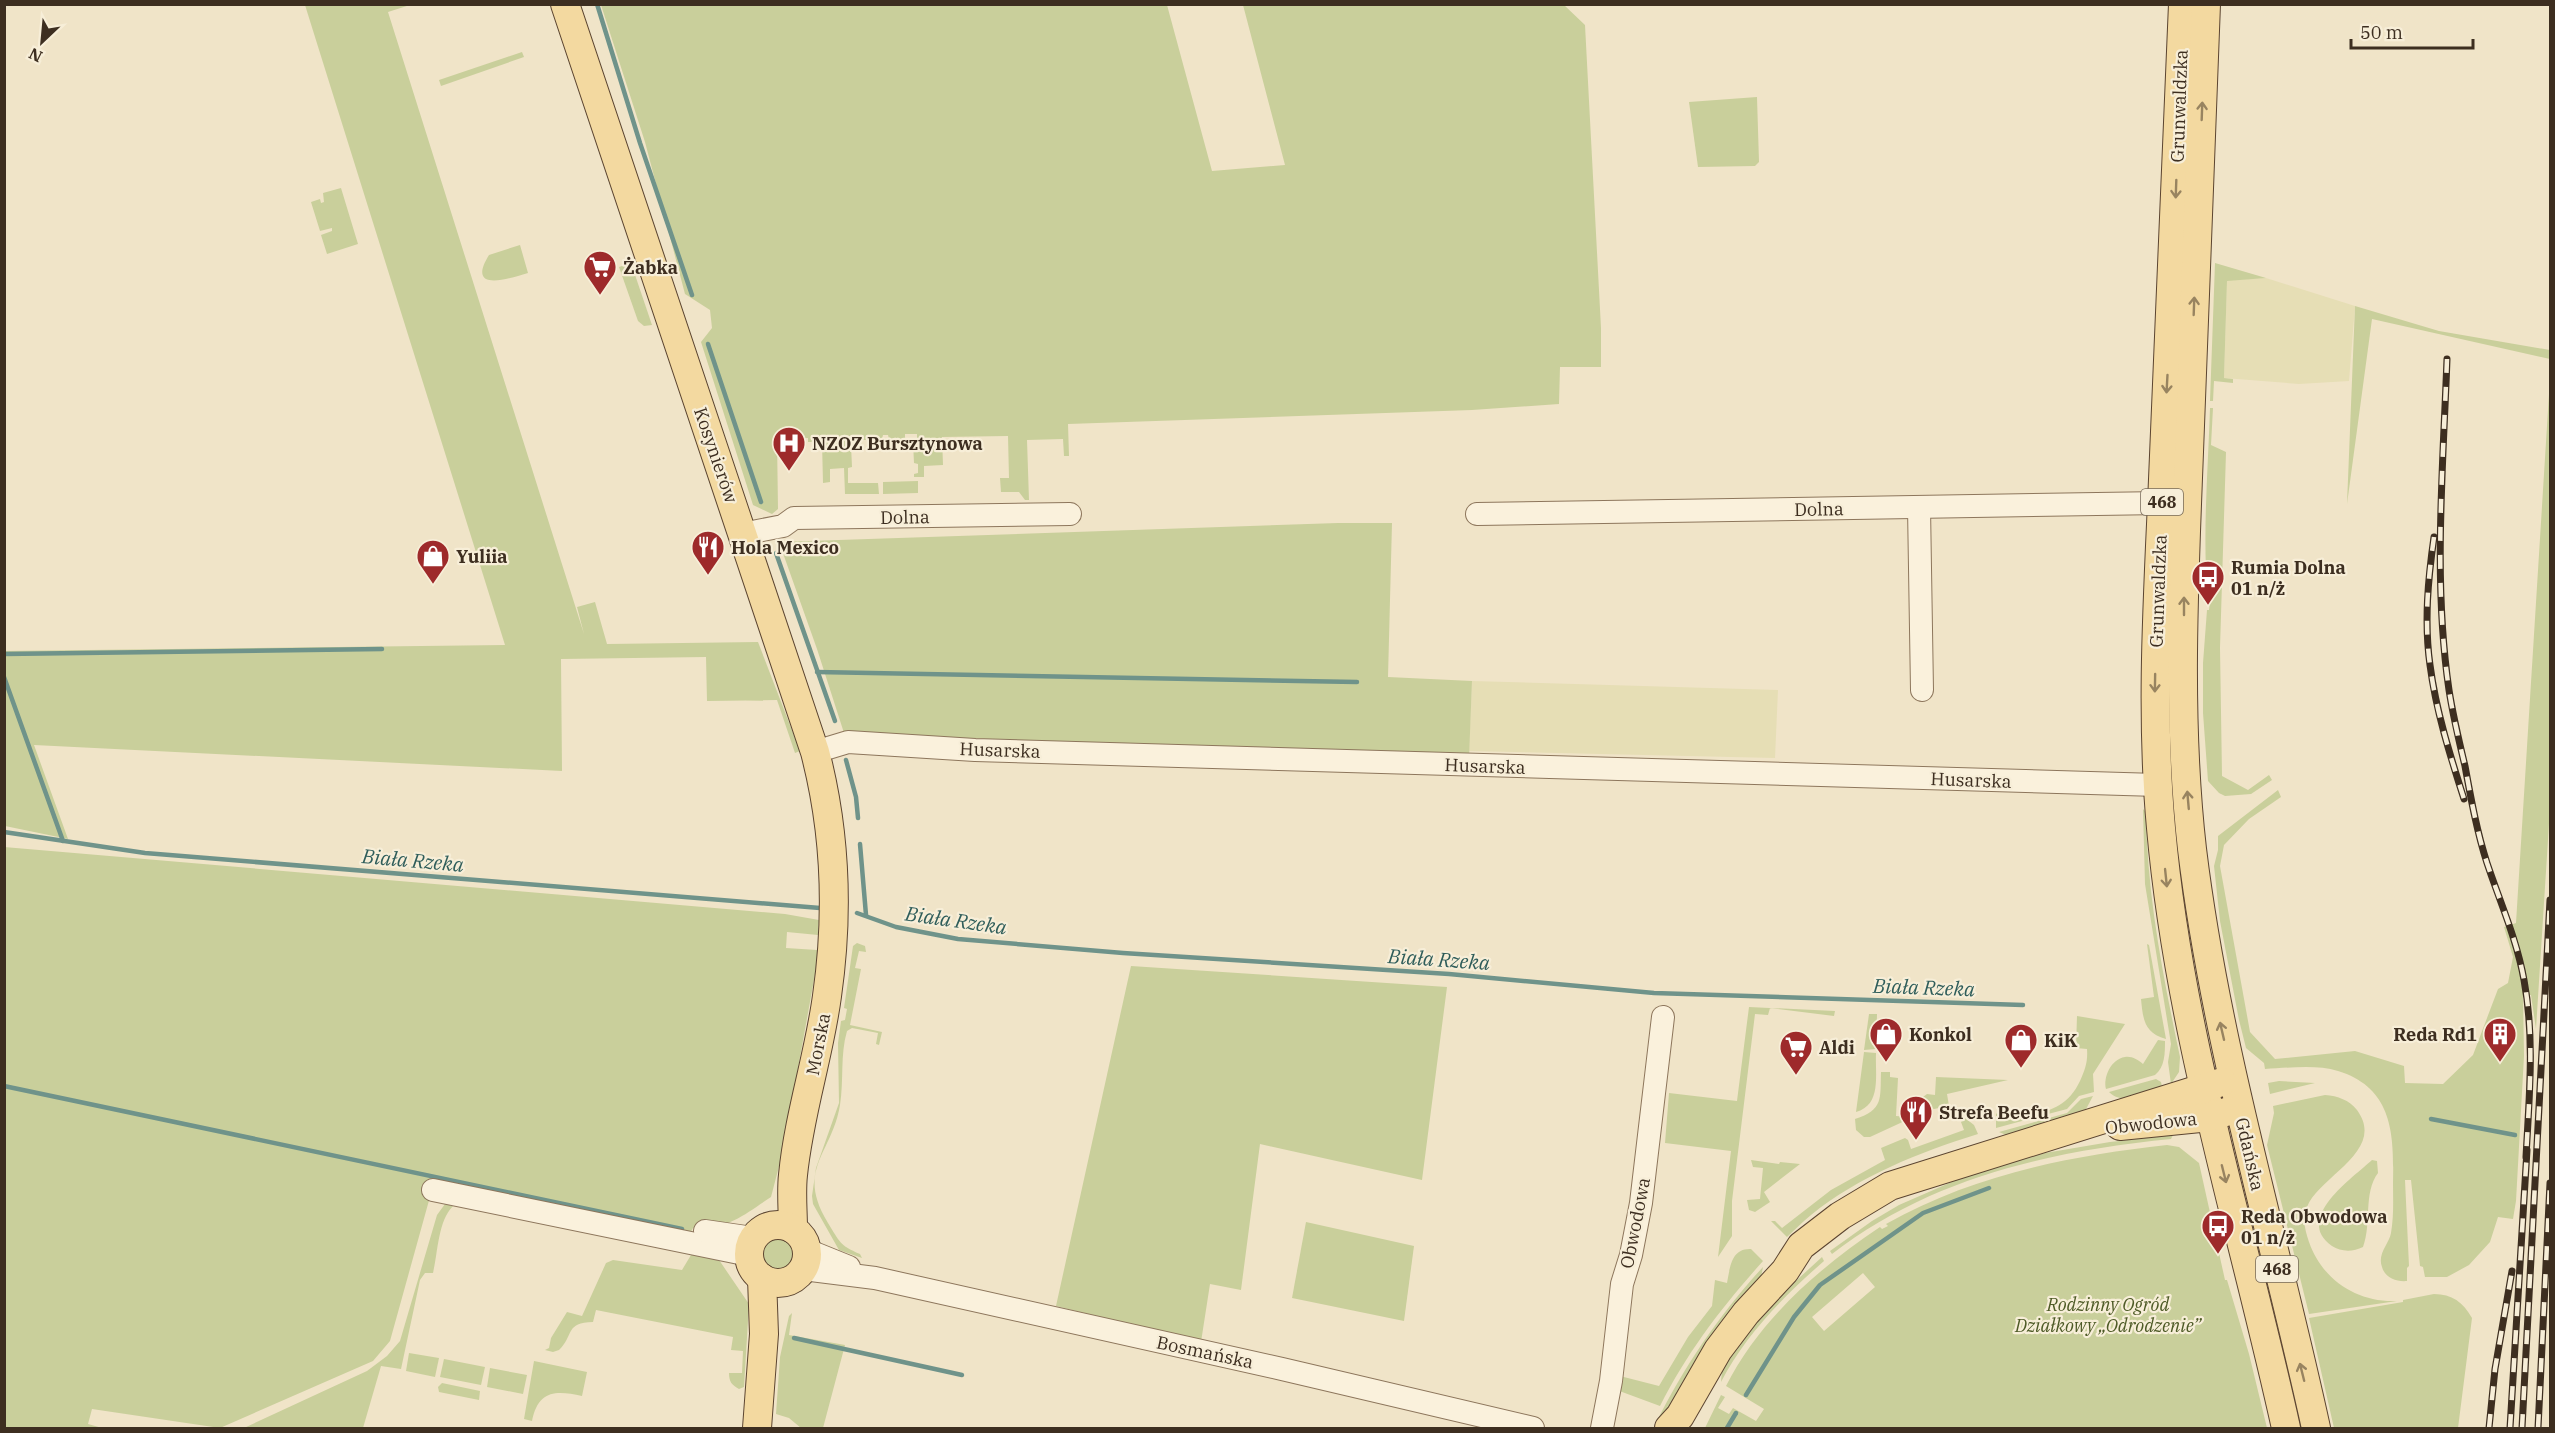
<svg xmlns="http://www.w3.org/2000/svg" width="2555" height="1433" font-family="'IBM Plex Serif',serif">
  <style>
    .farmland { fill: #e6deb5 }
    .green { fill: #c9cf9b; fill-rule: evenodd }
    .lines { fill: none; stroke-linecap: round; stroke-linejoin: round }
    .stream { stroke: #6f938a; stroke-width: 4.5 }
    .minor-casing { stroke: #8d765c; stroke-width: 24 }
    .major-casing { stroke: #5b4430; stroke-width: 30 }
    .minor { stroke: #faf1dc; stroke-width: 22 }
    .major { stroke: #f3d9a0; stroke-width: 28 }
    .rail-casing { stroke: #3d2e20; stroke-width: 7 }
    .rail { stroke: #f7eed8; stroke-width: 4.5; stroke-dasharray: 14; stroke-linecap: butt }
    .oneway { stroke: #988460 }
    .labels { text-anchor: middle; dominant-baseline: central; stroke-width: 4.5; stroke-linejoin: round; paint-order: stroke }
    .shield { fill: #f7eed8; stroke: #756857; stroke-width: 1.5 }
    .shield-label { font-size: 16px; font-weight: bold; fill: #3d2e20 }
    .street-label { font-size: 18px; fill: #3d2e20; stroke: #f7eed8 }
    .poi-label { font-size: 18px; font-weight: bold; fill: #3d2e20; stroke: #f7eed8; text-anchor: start }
    .park-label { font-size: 18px; font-style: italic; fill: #4d5a26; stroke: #f7eed8 }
    .water-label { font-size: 20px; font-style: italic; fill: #2f5d5a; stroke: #f7eed8 }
  </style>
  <rect width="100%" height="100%" fill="#f0e4c8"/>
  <g class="farmland">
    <path d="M 2266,278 L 2355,306 L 2349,381 L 2299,384 L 2224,378 L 2227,280 Z"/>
    <path d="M 1472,681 L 1778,690 L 1775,758 L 1469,751 Z"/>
  </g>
  <g class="green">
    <path d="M 305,5 L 410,5 L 388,12 L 584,634 L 577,607 L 595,602 L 607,644 L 758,642 L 800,751 L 795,753 L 777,700 L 707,701 L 706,657 L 561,659 L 562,771 L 34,745 L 68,839 L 5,826 L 4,651 L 505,645 Z"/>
    <path d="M 601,5 L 1167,5 L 1212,171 L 1285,165 L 1243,5 L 1564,5 L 1585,25 L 1601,328 L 1601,367 L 1560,367 L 1559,404 L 1472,410 L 1068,424 L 1069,456 L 1064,456 L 1063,439 L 1027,440 L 1029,500 L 1025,500 L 1019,492 L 1001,492 L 1000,478 L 1009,478 L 1008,436 L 942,437 L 943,465 L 924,466 L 924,477 L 914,477 L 914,474 L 918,473 L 918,464 L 914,463 L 913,442 L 917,442 L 917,434 L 905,434 L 905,439 L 889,439 L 888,435 L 883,435 L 882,439 L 874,439 L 873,435 L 867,436 L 867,440 L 859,440 L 858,436 L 847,436 L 847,444 L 851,445 L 852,467 L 848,468 L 848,483 L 878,483 L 879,494 L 845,494 L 844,468 L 830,469 L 830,482 L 823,483 L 822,442 L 808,442 L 808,438 L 777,439 L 778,509 L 772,514 L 753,505 L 701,342 L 712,328 L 710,310 L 685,294 L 645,142 Z"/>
    <path d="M 522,52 L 524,57 L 441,86 L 439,80 Z"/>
    <path d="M 1757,97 L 1759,162 L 1755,166 L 1698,167 L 1689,102 Z"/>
    <path d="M 341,188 L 358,244 L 327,254 L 321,235 L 332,231 L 332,228 L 320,231 L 311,202 L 320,199 L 321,203 L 324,202 L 323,193 Z"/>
    <path d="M 520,245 L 528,273 C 511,278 465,294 489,255 Z"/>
    <path d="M 631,263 L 652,325 L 644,326 L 638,321 L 619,267 Z"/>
    <path d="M 2215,263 L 2266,278 L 2227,281 L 2224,378 L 2233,379 L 2233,383 L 2214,381 L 2213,401 L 2210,401 Z"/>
    <path d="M 2355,306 L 2439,331 L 2550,350 L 2550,359 L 2372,319 L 2347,504 Z"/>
    <path d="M 2550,378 L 2550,808 L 2536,1029 L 2531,995 L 2523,995 L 2524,1056 L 2516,1201 L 2513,1219 L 2498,1217 L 2490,1242 L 2469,1265 L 2447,1277 L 2425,1277 L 2423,1267 L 2420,1266 L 2411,1180 L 2405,1180 L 2409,1266 L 2407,1268 L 2407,1281 C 2397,1282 2385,1278 2382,1267 C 2377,1254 2389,1244 2391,1233 C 2394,1216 2393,1199 2393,1183 C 2394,1134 2393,1088 2338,1071 C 2316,1064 2288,1068 2265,1069 L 2264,1063 L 2246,1048 L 2239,1020 L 2220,921 L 2214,866 L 2218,850 L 2218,836 L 2278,790 L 2281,797 L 2249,819 L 2224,845 L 2220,866 L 2250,1032 L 2275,1059 L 2355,1051 L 2404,1066 L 2405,1083 L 2443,1084 L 2473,1055 L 2498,989 L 2508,983 L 2513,957 L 2504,927 L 2516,923 Z"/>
    <path d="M 2210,408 L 2213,408 L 2211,445 L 2226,452 L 2220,648 L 2222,776 L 2248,790 L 2269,775 L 2272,780 L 2251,794 L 2225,796 L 2219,793 L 2208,781 L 2203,713 L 2203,663 L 2207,610 L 2209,610 L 2210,602 L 2208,601 C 2202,537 2208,472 2210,408 Z"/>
    <path d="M 918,481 L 918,493 L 883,494 L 883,482 Z"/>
    <path d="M 1338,523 L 1392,523 L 1388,677 L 1472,681 L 1469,759 L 844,733 L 817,649 L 779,542 Z"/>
    <path d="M 2143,809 L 2146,812 C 2147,896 2163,976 2180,1057 L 2179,1072 L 2171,1084 L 2168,1062 L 2171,1044 L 2145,884 Z"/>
    <path d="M 4,847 L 785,914 L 819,920 L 818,935 L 787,932 L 786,948 L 817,950 L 819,952 L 783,1151 L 771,1197 C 745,1214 726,1231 693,1228 L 688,1237 L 433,1186 L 390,1341 L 373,1361 L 220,1428 L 92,1409 L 88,1424 L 102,1428 L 5,1428 Z"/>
    <path d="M 857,943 L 865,946 L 866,952 L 859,951 L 855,968 L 861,969 L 850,1025 L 882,1032 L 879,1045 L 876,1044 L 878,1033 L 852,1028 L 847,1031 C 840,1055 844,1080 840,1105 C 832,1154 795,1169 828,1223 C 840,1242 839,1245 860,1254 L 862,1258 L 839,1250 L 813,1204 L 812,1196 L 816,1168 L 839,1103 L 838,1043 L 841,1021 L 845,1020 L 847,1009 L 844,1008 L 853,946 Z"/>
    <path d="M 2147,944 L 2149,945 L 2166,1039 C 2144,1033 2143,1019 2141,999 L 2154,997 Z"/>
    <path d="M 1131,966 L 1447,987 L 1422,1180 L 1260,1144 L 1241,1290 L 1210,1284 L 1201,1342 L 1056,1306 Z"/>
    <path d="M 1749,1007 L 1835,1011 L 1834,1016 L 1770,1008 L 1768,1015 L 1755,1014 L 1732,1201 L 1732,1236 L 1718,1257 L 1731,1151 L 1665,1143 L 1669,1093 L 1737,1101 Z"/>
    <path d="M 1869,1014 L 1877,1014 L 1876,1049 L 1864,1050 Z"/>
    <path d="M 2077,1016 L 2125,1024 L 2093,1074 L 2094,1092 L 2079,1096 L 2067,1109 L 1996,1128 L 1996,1114 L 2002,1109 L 2007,1120 C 2038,1113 2065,1113 2080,1081 C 2085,1070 2088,1062 2087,1049 L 2076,1048 Z"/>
    <path d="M 2158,1040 L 2165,1041 C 2165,1053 2165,1067 2155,1075 L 2106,1089 C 2103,1077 2111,1059 2125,1057 C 2132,1056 2138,1060 2143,1064 Z"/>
    <path d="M 1864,1052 L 1876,1053 C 1875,1075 1882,1105 1856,1112 Z"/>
    <path d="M 1881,1072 L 1890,1072 L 1890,1077 L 1898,1078 L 1896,1116 L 1909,1117 L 1909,1119 L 1870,1137 L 1864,1137 L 1856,1130 L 1855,1119 C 1884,1110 1880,1098 1881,1072 Z"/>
    <path d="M 1936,1077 L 2008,1080 L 1947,1094 L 1949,1106 L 1934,1109 L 1927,1106 L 1923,1097 L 1927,1094 L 1935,1095 Z"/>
    <path d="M 2156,1079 L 2161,1082 L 2163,1091 C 2146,1095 2123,1106 2109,1092 Z"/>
    <path d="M 2279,1081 L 2315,1083 L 2270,1094 L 2268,1083 Z"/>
    <path d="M 2325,1095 C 2338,1096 2349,1100 2357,1110 C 2387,1151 2319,1176 2307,1207 C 2302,1219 2305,1230 2309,1242 C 2322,1280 2358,1303 2397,1301 L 2309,1314 L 2267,1145 L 2274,1113 L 2273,1106 Z"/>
    <path d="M 2093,1096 L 2085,1111 L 2006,1135 L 1999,1132 L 2067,1113 L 2081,1099 Z"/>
    <path d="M 1965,1118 L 1974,1125 L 1978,1134 C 1920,1152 1859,1176 1811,1215 C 1802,1222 1795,1230 1787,1237 L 1771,1221 L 1775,1221 L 1782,1228 L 1831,1190 L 1885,1160 L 1881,1148 L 1905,1138 L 1908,1140 L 1911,1149 L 1964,1130 L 1961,1122 Z"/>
    <path d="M 2173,1135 L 2171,1139 C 2050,1151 1930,1178 1832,1254 L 1830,1251 L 1872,1221 L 1899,1205 L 1970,1174 L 2045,1153 L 2110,1142 Z"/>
    <path d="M 2167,1145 L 2179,1147 L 2199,1163 L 2225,1280 L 2227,1280 L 2249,1354 L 2267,1428 L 1705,1428 L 1721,1395 L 1725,1397 L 1718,1408 L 1729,1414 L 1733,1408 L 1756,1421 L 1764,1409 L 1726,1386 C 1760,1319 1819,1268 1880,1227 L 1882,1229 L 1888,1226 L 1886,1224 C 1973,1175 2068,1156 2167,1145 ZM 1863,1273 L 1875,1287 L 1824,1331 L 1812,1317 Z"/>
    <path d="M 1751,1160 L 1779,1164 L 1780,1162 L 1800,1164 L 1764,1192 L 1770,1202 L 1755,1212 L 1749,1210 L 1747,1200 L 1760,1199 L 1763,1168 L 1753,1167 Z"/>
    <path d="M 2372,1160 L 2377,1161 L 2378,1173 C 2363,1193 2372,1223 2363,1247 C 2353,1252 2341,1252 2332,1246 C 2293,1218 2353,1178 2372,1160 Z"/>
    <path d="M 445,1204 L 453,1206 C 438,1221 438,1252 433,1273 L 425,1273 L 420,1280 L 401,1369 L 381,1366 L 363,1428 L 244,1428 L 367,1371 L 387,1356 L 400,1341 L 437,1215 Z"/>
    <path d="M 1306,1222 L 1414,1246 L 1404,1321 L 1292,1298 Z"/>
    <circle cx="778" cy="1254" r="17"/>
    <path d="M 1751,1249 L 1763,1261 C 1721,1308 1688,1351 1660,1406 L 1614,1389 L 1616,1375 L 1659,1386 L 1688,1337 L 1712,1306 L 1715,1280 L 1727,1283 C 1730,1268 1731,1248 1751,1249 Z"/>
    <path d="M 694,1250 L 717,1257 L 749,1304 L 744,1387 L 739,1389 C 732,1385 729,1382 729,1373 L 742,1373 L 743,1351 L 731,1350 L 733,1337 L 596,1310 L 593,1322 C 565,1322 574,1336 559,1350 L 553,1352 L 545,1350 L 549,1348 L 551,1338 L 567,1312 L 582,1316 L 606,1263 L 613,1260 L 682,1270 Z"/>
    <path d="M 1822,1257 L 1824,1261 C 1785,1295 1745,1335 1721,1382 L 1722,1369 L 1742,1340 L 1774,1301 Z"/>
    <path d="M 1763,1267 L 1761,1277 L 1701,1353 L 1682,1384 L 1660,1428 L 1656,1423 C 1685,1365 1719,1315 1763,1267 Z"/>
    <path d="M 2434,1294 C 2452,1294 2463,1302 2472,1318 L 2458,1428 L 2334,1428 L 2309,1318 L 2403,1302 L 2403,1300 Z"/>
    <path d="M 792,1313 L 789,1335 L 845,1345 L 823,1428 L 801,1428 L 789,1418 L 776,1414 L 780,1357 L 789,1316 Z"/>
    <path d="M 409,1353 L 439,1358 L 435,1377 L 406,1371 Z"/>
    <path d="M 444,1359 L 485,1367 L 481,1385 L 440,1377 Z"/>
    <path d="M 534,1361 L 587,1372 L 582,1396 C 556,1390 538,1390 532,1421 L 524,1419 Z"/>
    <path d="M 490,1368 L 527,1375 L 523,1394 L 487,1387 Z"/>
    <path d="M 442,1383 L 480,1391 L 479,1400 L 439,1392 L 438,1387 Z"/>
  </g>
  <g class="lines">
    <g class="stream">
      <path d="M 597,4 L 640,143 L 692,295"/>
      <path d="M 708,344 L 761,502"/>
      <path d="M 776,553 L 835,721"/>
      <path d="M 4,654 L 382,649"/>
      <path d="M 817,672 L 1357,682"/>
      <path d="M 4,677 L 63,841"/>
      <path d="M 846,760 L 856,797 L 858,818"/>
      <path d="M 4,832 L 145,853 L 820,908"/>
      <path d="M 860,844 L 866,915"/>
      <path d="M 857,913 L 896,927 L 958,939 L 1123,953 L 1449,974 L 1654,993 L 2023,1005"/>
      <path d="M 4,1086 L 682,1229"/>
      <path d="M 2431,1119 L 2515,1135"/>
      <path d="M 794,1338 L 962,1375"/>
      <path d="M 1746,1395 L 1794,1317 L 1820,1285 L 1923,1213 L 1989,1188"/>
      <path d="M 1727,1428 L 1736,1413"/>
    </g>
    <g class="minor-casing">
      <g id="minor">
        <path d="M 1919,507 L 1922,690"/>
        <path d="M 1477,514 L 2162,503"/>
        <path d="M 742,534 L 783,526 L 794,518 L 1070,514"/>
        <path d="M 815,752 L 848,742 L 975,750 L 2157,785"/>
        <path d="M 433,1190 L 749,1255"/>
        <path d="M 705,1231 L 753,1238"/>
        <path d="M 807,1250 L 849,1267"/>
        <path d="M 803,1269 L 875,1278 L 1282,1369 L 1533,1428"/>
        <path d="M 1602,1428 L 1611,1381 L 1622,1284 L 1631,1255 L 1641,1203 L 1663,1017"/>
      </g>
    </g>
    <g class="major-casing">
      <g id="major">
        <path d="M 565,4 L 815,752 C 836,833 839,912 827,996 C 819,1056 799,1114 793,1175 C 791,1192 793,1212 793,1229"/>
        <path d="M 2183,4 C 2177,171 2168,337 2162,503 C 2157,611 2151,719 2161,828 C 2179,1033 2242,1228 2286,1428"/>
        <path d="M 2206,4 C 2200,154 2194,303 2189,452 C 2184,584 2177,718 2192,849 C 2216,1046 2274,1235 2316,1428"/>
        <path d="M 2120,1126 L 2210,1117 L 2229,1111"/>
        <circle cx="778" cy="1254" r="29"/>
        <path d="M 757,1428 L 764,1334 L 762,1278"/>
        <path d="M 1669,1428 L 1680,1416 L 1718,1350 L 1746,1313 L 1785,1271 L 1801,1246 L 1840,1216 L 1890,1186 L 2222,1082"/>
      </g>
    </g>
    <use href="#minor" class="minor"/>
    <use href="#major" class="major"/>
    <g class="rail-casing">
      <g id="rail">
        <path d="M 2447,359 C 2443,469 2433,581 2449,690 C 2453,716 2459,741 2465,766 C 2471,799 2477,832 2487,863 C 2500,902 2517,940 2524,980 C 2535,1039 2529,1099 2526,1157"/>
        <path d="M 2434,537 C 2428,579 2424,622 2430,665 C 2436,711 2450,755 2464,799"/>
        <path d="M 2489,1428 L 2495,1369 L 2512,1271"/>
        <path d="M 2510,1428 L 2527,1150"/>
        <path d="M 2522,1428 L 2550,900"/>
        <path d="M 2538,1428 L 2550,1183"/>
      </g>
    </g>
    <use href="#rail" class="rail"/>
  </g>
  <defs><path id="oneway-shaft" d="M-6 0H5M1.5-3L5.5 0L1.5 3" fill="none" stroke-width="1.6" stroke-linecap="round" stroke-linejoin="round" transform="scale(1.5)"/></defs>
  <g class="oneway">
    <use href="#oneway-shaft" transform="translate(2202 111) rotate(-88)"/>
    <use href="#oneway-shaft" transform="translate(2176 189) rotate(92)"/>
    <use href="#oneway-shaft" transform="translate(2194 306) rotate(-88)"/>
    <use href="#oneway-shaft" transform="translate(2167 384) rotate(93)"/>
    <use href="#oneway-shaft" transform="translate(2184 606) rotate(-90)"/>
    <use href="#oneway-shaft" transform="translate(2155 683) rotate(91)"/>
    <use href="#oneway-shaft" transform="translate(2188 800) rotate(-95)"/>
    <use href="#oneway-shaft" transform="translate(2166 878) rotate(84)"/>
    <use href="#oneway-shaft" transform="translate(2222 1031) rotate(-103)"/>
    <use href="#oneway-shaft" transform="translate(2224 1174) rotate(76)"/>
    <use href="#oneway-shaft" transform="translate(2302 1372) rotate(-104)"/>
  </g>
  <defs>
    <g id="supermarket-pin" transform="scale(1.725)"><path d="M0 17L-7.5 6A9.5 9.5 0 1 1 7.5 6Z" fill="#9e2a2b" stroke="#f7eed8"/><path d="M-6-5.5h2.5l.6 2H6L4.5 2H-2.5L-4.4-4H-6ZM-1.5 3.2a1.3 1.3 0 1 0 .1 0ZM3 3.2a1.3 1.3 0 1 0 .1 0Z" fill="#fff"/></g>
    <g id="hospital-pin" transform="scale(1.725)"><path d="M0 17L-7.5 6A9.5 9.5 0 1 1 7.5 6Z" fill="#9e2a2b" stroke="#f7eed8"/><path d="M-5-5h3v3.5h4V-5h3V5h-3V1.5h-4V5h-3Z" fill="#fff"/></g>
    <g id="restaurant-pin" transform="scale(1.725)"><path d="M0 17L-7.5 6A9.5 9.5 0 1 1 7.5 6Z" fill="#9e2a2b" stroke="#f7eed8"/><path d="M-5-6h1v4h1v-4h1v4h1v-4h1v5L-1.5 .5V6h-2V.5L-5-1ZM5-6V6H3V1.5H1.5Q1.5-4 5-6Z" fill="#fff"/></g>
    <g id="shop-pin" transform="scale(1.725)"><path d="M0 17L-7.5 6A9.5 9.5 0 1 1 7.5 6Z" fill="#9e2a2b" stroke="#f7eed8"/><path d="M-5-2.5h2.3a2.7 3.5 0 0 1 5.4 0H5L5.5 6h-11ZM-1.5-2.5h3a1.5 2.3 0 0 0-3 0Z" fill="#fff"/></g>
    <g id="bus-pin" transform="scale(1.725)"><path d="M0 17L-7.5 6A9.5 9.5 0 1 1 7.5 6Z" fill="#9e2a2b" stroke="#f7eed8"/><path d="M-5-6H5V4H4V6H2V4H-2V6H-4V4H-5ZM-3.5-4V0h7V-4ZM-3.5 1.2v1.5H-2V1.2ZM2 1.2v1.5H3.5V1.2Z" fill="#fff"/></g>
    <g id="building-pin" transform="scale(1.725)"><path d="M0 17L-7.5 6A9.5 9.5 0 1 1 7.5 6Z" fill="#9e2a2b" stroke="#f7eed8"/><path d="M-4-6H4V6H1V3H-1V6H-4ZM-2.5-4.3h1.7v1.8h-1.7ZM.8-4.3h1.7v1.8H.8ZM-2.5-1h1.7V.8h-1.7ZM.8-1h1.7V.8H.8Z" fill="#fff"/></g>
  </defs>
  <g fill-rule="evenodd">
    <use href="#supermarket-pin" x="600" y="267"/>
    <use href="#hospital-pin" x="789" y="443"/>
    <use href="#restaurant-pin" x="708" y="547"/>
    <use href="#shop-pin" x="433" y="556"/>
    <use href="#bus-pin" x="2208" y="577"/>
    <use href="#shop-pin" x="1886" y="1034"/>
    <use href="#building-pin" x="2500" y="1034"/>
    <use href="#shop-pin" x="2021" y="1040"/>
    <use href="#supermarket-pin" x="1796" y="1047"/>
    <use href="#restaurant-pin" x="1916" y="1112"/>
    <use href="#bus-pin" x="2218" y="1226"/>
  </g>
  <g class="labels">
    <g class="shield">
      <rect x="2141" y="489" width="42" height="26" rx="4.5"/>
      <rect x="2256" y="1256" width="42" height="26" rx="4.5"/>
    </g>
    <g class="shield-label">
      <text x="2162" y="502">468</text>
      <text x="2277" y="1269">468</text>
    </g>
    <g class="street-label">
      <text transform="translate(2179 106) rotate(-88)">Grunwaldzka</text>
      <text transform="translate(716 455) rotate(71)">Kosynierów</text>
      <text transform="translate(1819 509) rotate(-1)">Dolna</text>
      <text transform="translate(905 517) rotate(-1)">Dolna</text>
      <text transform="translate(2158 591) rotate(-88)">Grunwaldzka</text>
      <text transform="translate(1000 750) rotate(2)">Husarska</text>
      <text transform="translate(1485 766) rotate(2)">Husarska</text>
      <text transform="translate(1971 780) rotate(2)">Husarska</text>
      <text transform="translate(818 1044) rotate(-79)">Morska</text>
      <text transform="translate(2151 1123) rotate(-6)">Obwodowa</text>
      <text transform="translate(2250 1154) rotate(77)">Gdańska</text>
      <text transform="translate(1635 1223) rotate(-79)">Obwodowa</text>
      <text transform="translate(1205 1352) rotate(12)">Bosmańska</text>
    </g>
    <g class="poi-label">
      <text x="623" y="267">Żabka</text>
      <text x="812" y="443">NZOZ Bursztynowa</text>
      <text x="731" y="547">Hola Mexico</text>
      <text x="456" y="556">Yuliia</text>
      <text x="2231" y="567">Rumia Dolna<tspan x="2231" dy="21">01 n/ż</tspan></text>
      <text x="1909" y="1034">Konkol</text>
      <text x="2477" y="1034" text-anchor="end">Reda Rd1</text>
      <text x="2044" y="1040">KiK</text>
      <text x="1819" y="1047">Aldi</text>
      <text x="1939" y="1112">Strefa Beefu</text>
      <text x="2241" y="1216">Reda Obwodowa<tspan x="2241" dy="21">01 n/ż</tspan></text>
    </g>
    <g class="park-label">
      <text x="2108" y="1304">Rodzinny Ogród<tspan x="2108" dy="21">Działkowy „Odrodzenie”</tspan></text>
    </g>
    <g class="water-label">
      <text transform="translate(413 860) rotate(5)">Biała Rzeka</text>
      <text transform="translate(956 920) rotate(8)">Biała Rzeka</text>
      <text transform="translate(1439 959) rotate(4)">Biała Rzeka</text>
      <text transform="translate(1924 987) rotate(2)">Biała Rzeka</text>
    </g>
  </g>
  <rect width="2555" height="1433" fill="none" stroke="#3d2e20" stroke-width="12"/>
  <g transform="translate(42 42) rotate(206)" stroke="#f7eed8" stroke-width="4.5" paint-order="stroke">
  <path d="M0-4.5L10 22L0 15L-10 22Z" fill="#3d2e20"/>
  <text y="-9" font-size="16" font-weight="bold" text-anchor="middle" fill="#3d2e20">N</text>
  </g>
  <path d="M2351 39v9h122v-9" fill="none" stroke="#3d2e20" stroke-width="3"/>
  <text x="2360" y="39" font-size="18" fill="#3d2e20" stroke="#f7eed8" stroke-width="4.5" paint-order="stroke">50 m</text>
</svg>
